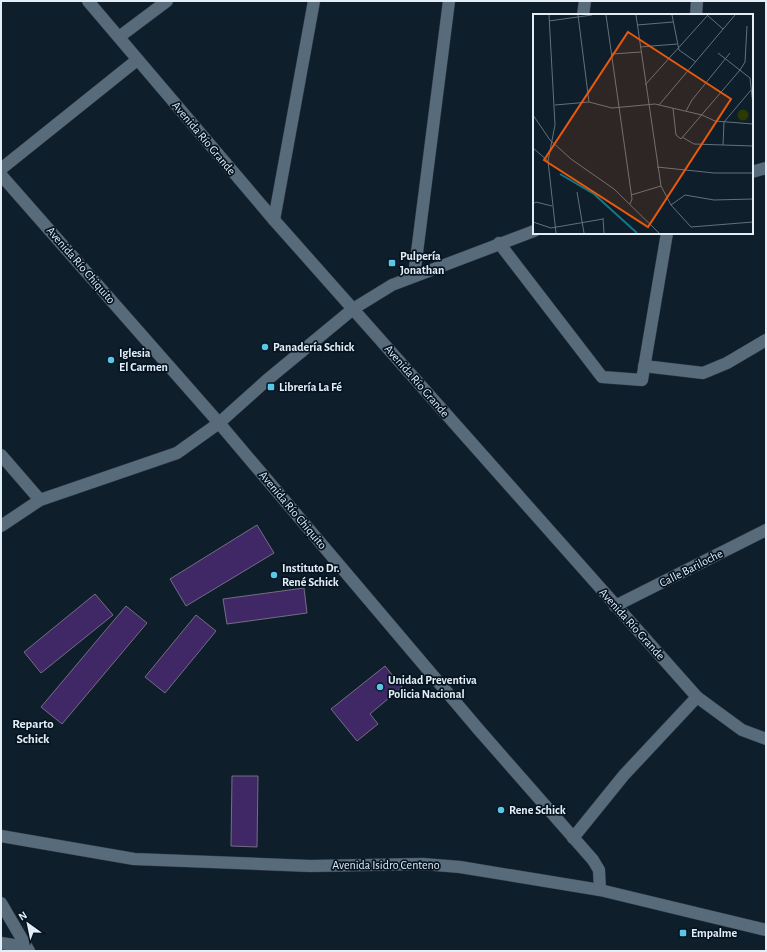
<svg xmlns="http://www.w3.org/2000/svg" width="767" height="952" font-family="'Alegreya Sans',sans-serif">
  <style>
    .building { fill: #402867; stroke: #746e83 }
    .lines { fill: none; stroke-linecap: round; stroke-linejoin: round }
    .minor-casing { stroke: #323a45; stroke-width: 13 }
    .minor { stroke: #586b7a; stroke-width: 12 }
    .poi-dot { fill: #5bc7e7; stroke: #051421; stroke-width: 1.5 }
    .labels { text-anchor: middle; dominant-baseline: central; stroke-width: 3.5; stroke-linejoin: round; paint-order: stroke }
    .street-label { font-size: 12px; fill: #e3edf6; stroke: #051421 }
    .poi-label { font-size: 12px; font-weight: bold; fill: #e3edf6; stroke: #051421; text-anchor: start }
    .neighbourhood-label { font-size: 13px; font-weight: bold; fill: #e3edf6; stroke: #051421 }
    .inset-river { fill: none; stroke: #167685; stroke-width: 2 }
    .inset-road { fill: none; stroke: #63717c; stroke-width: 1 }
    .view { fill: #e8590c; fill-opacity: 0.15; stroke: #e8590c; stroke-width: 2 }
    .inset-edge { fill: none; stroke: #e3edf6; stroke-width: 2 }
  </style>
  <rect width="100%" height="100%" fill="#0e1e2a"/>
  <g class="building">
    <path d="M 257,525 L 274,553 L 186,606 L 170,579 Z"/>
    <path d="M 304,588 L 307,613 L 227,624 L 223,599 Z"/>
    <path d="M 95,594 L 113,615 L 41,673 L 24,652 Z"/>
    <path d="M 126,606 L 147,623 L 62,724 L 41,707 Z"/>
    <path d="M 196,615 L 216,631 L 165,693 L 145,677 Z"/>
    <path d="M 385,666 L 402,687 L 370,714 L 378,724 L 357,741 L 331,709 Z"/>
    <path d="M 232,776 L 258,776 L 257,847 L 231,846 Z"/>
  </g>
  <g class="lines">
    <g class="minor-casing">
      <g id="minor">
        <path d="M 88,1 L 274,220 L 697,697 L 742,730 L 766,739"/>
        <path d="M 583,15 L 585,1"/>
        <path d="M 696,15 L 697,1"/>
        <path d="M 119,37 L 167,1"/>
        <path d="M 1,169 L 137,60"/>
        <path d="M 752,172 L 766,168"/>
        <path d="M 1,175 L 219,423 L 479,730 L 593,860 L 599,870 L 600,890"/>
        <path d="M 274,220 L 314,1"/>
        <path d="M 499,243 L 602,377 L 642,380 L 667,233"/>
        <path d="M 414,276 L 449,1"/>
        <path d="M 644,366 L 703,373 L 727,363 L 766,340"/>
        <path d="M 1,455 L 40,500"/>
        <path d="M 1,526 L 40,500 L 177,453 L 219,423 L 267,380 L 353,309 L 392,285 L 534,231"/>
        <path d="M 615,606 L 766,530"/>
        <path d="M 1,836 L 134,859 L 310,866 L 423,864 L 460,867 L 600,890 L 766,930"/>
        <path d="M 573,838 L 624,775 L 697,697"/>
        <path d="M 1,903 L 29,951"/>
        <path d="M 1,943 L 26,947"/>
      </g>
    </g>
    <use href="#minor" class="minor"/>
  </g>
  <g class="poi-dot">
    <rect x="388" y="259" width="8" height="8" rx="2"/>
    <circle cx="265" cy="347" r="4"/>
    <circle cx="111" cy="360" r="4"/>
    <rect x="267" y="383" width="8" height="8" rx="2"/>
    <circle cx="274" cy="575" r="4"/>
    <circle cx="380" cy="687" r="4"/>
    <circle cx="501" cy="810" r="4"/>
    <rect x="679" y="929" width="8" height="8" rx="2"/>
  </g>
  <g class="labels">
    <g class="street-label">
      <text transform="translate(204 138) rotate(50)">Avenida Río Grande</text>
      <text transform="translate(81 265) rotate(49)">Avenida Río Chiquito</text>
      <text transform="translate(417 381) rotate(49)">Avenida Río Grande</text>
      <text transform="translate(293 510) rotate(50)">Avenida Río Chiquito</text>
      <text transform="translate(691 568) rotate(-27)">Calle Bariloche</text>
      <text transform="translate(632 624) rotate(48)">Avenida Río Grande</text>
      <text x="386" y="865">Avenida Isidro Centeno</text>
    </g>
    <g class="poi-label">
      <text x="400" y="256">Pulpería<tspan x="400" dy="14">Jonathan</tspan></text>
      <text x="273" y="347">Panadería Schick</text>
      <text x="119" y="353">Iglesia<tspan x="119" dy="14">El Carmen</tspan></text>
      <text x="279" y="387">Librería La Fé</text>
      <text x="282" y="568">Instituto Dr.<tspan x="282" dy="14">René Schick</tspan></text>
      <text x="388" y="680">Unidad Preventiva<tspan x="388" dy="14">Policia Nacional</tspan></text>
      <text x="509" y="810">Rene Schick</text>
      <text x="691" y="933">Empalme</text>
    </g>
    <g class="neighbourhood-label">
      <text x="33" y="724">Reparto<tspan x="33" dy="15">Schick</tspan></text>
    </g>
  </g>
  <g transform="translate(533 14)">
    <rect width="220" height="220" fill="#0e1e2a"/>
    <path d="M204.5 101a5.5 5.5 0 1 1 11 0a5.5 5.5 0 1 1-11 0Z" fill="#2c3a00"/>
    <path class="inset-river" d="M 27,160 L 61,180 L 104,219"/>
    <path class="inset-road" d="M 16,1 L 22,111 L 15,147 L 23,219M 45,1 L 56,88M 73,1 L 99,185 L 97,190M 103,1 L 128,172 L 138,191 L 158,213M 139,1 L 146,36 L 163,48M 174,1 L 190,15M 16,7 L 59,1M 104,11 L 140,8M 107,33 L 144,30M 185,39 L 217,64 L 220,91M 79,40 L 108,38M 112,71 L 175,1M 22,91 L 56,88 L 79,94 L 122,90 L 169,101 L 182,107 L 220,110M 126,91 L 202,1M 140,94 L 143,121 L 148,125 L 207,56 L 212,48 L 214,12M 153,97 L 159,86 L 197,39M 0,101 L 17,126 L 38,145 L 81,175 L 126,219M 149,123 L 161,130 L 220,132M 190,131 L 191,108 L 218,76M 0,134 L 15,147M 124,153 L 181,159 L 220,159M 44,178 L 51,219M 98,181 L 128,172M 0,190 L 3,188 L 19,192M 138,191 L 152,181 L 181,186 L 220,185M 70,204 L 71,219M 0,208 L 18,214 L 70,205M 158,213 L 220,208"/>
    <path class="view" d="M 95,18 L 198,85 L 115,213 L 11,146 Z"/>
    <rect width="220" height="220" class="inset-edge"/>
  </g>
  <rect width="767" height="952" fill="none" stroke="#e3edf6" stroke-width="4"/>
  <g transform="translate(28 924) rotate(327)" stroke="#051421" stroke-width="3" paint-order="stroke">
  <path d="M0-3L7 15L0 10L-7 15Z" fill="#e3edf6"/>
  <text y="-6" font-size="11" font-weight="bold" text-anchor="middle" fill="#e3edf6">N</text>
  </g>
</svg>
